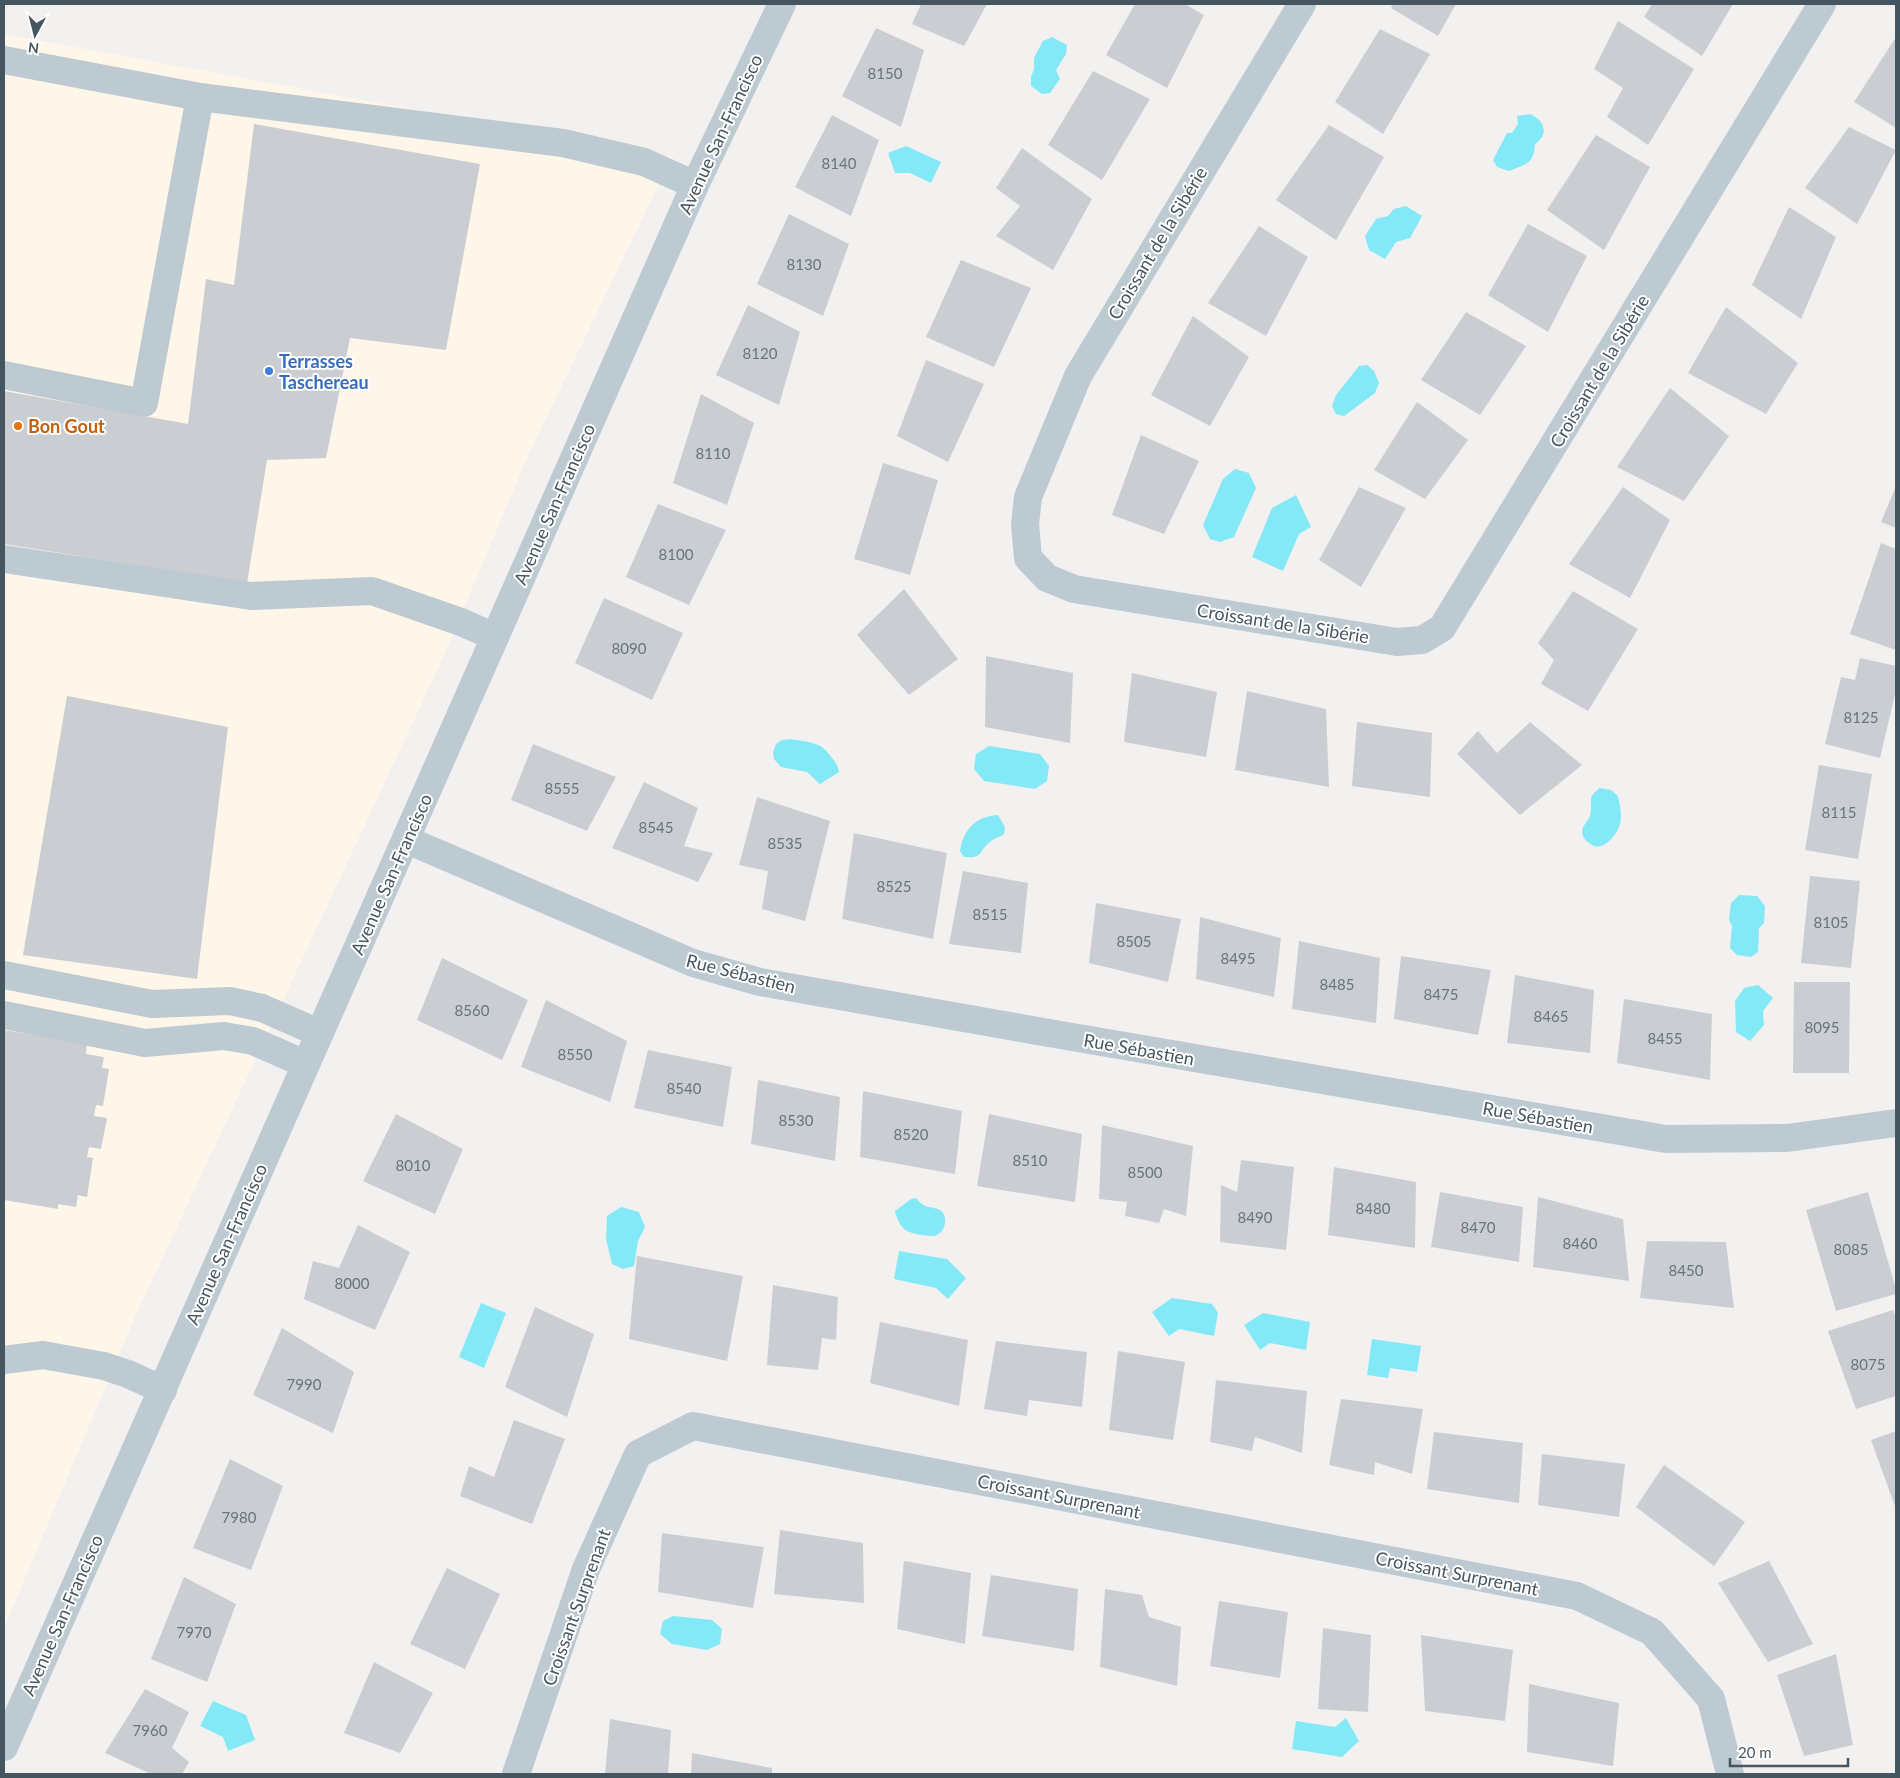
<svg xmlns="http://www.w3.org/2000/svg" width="1900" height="1778" font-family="Lato,sans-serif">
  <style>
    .commercial { fill: #fef6e9 }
    .water { fill: #84e9f6 }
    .building { fill: #caced3 }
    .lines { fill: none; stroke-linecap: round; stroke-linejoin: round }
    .minor { stroke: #bdcad1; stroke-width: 28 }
    .shop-dot { fill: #3f7fe0; stroke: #fff; stroke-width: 2 }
    .food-dot { fill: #e8710a; stroke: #fff; stroke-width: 2 }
    .labels { text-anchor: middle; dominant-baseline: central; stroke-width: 4; stroke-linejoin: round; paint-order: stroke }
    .number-label { font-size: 15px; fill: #67747d }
    .street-label { font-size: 18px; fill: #465660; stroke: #fff }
    .shop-label { font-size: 18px; font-weight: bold; fill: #366cbe; stroke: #fff; text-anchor: start }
    .food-label { font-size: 18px; font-weight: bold; fill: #c56008; stroke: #fff; text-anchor: start }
  </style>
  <rect width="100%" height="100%" fill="#f3f0f0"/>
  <path class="commercial" d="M 4,34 L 672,157 L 527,458 L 441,662 L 134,1319 L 4,1628 Z"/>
  <g class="water">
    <path d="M 1052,37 L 1067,45 L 1066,54 L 1056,70 L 1060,79 L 1050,93 L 1042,94 L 1031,86 L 1031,76 L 1034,70 L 1034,58 L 1043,41 Z"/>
    <path d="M 1530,114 C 1544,120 1550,134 1535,144 C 1534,164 1526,164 1509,171 L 1497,167 L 1493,160 L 1507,133 L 1512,133 L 1518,124 L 1517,116 Z"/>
    <path d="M 906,146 L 941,162 L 931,183 L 910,173 L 895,173 L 888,153 Z"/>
    <path d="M 1406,206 L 1422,216 L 1410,238 L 1396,242 L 1385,259 L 1369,250 L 1365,236 L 1376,219 L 1388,216 L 1394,209 Z"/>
    <path d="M 1367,365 L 1374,371 L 1379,383 L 1375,393 L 1344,416 L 1336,414 L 1332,406 L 1336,395 L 1359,366 Z"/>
    <path d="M 1235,469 L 1249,473 L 1256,488 L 1234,537 L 1220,542 L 1210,539 L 1203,525 L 1223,479 Z"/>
    <path d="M 1296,495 L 1311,527 L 1299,534 L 1283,571 L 1252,557 L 1272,508 Z"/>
    <path d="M 791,739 C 811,743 821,741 832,758 C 836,763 838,766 839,772 L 820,784 L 807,772 L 781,767 L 774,759 L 773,752 L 776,744 L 782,740 Z"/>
    <path d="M 989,746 L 1040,754 L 1049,766 L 1047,781 L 1035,789 L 984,781 L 974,769 L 976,754 Z"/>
    <path d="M 1600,788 L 1611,790 L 1618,796 C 1620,805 1623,817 1619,827 C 1614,839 1600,854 1588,842 C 1585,840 1582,836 1582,832 C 1582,825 1589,821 1590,815 C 1594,801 1585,799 1600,788 Z"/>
    <path d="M 998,815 L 1005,827 L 1004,834 C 999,838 994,838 990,842 C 978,851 984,859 964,857 L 960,851 C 963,830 976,816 998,815 Z"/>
    <path d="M 1739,895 L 1757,896 L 1765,906 L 1764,923 L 1759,928 L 1758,952 L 1751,957 L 1737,955 L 1730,948 L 1732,926 L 1729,920 L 1731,903 Z"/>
    <path d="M 1758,985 L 1773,998 L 1763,1011 L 1764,1025 L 1750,1041 L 1736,1032 L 1735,1001 L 1744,988 Z"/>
    <path d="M 916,1198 C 918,1200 919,1202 922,1204 C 928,1209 938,1206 943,1213 C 948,1221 944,1234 934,1236 C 928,1236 912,1234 907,1231 C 901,1228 896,1217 895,1211 L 911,1199 Z"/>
    <path d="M 621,1207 L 639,1212 L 645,1227 L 638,1241 L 634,1266 L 623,1269 L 612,1264 L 606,1239 L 607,1216 Z"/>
    <path d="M 899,1251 L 947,1259 L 966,1278 L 948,1299 L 936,1288 L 894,1279 Z"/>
    <path d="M 1172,1298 L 1212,1304 L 1218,1313 L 1214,1336 L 1179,1329 L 1169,1336 L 1152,1312 Z"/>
    <path d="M 481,1303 L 506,1313 L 484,1368 L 459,1357 Z"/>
    <path d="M 1263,1313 L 1310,1322 L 1306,1350 L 1270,1343 L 1260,1350 L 1244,1325 Z"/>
    <path d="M 1372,1339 L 1421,1346 L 1417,1372 L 1390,1368 L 1388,1378 L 1367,1375 Z"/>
    <path d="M 673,1616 L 712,1620 L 722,1629 L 720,1644 L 707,1650 L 672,1644 L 660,1634 L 663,1621 Z"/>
    <path d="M 213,1701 L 246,1715 L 255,1740 L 228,1751 L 223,1737 L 200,1726 Z"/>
    <path d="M 1346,1718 L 1359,1741 L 1342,1757 L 1292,1749 L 1296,1721 L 1335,1727 Z"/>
  </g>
  <g class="building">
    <path d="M 921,4 L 987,4 L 964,46 L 912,24 Z"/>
    <path d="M 1135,4 L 1185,4 L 1204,15 L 1167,88 L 1106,55 Z"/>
    <path d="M 1393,4 L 1456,4 L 1438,36 L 1391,8 Z"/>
    <path d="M 1652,4 L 1733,4 L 1702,56 L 1644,17 Z"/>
    <path d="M 1618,21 L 1694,69 L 1648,145 L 1607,117 L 1623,88 L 1594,69 Z"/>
    <path d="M 876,28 L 924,50 L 901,127 L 842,96 Z"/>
    <path d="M 1380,29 L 1430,54 L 1383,134 L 1335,102 Z"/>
    <path d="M 1896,37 L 1896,128 L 1854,102 Z"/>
    <path d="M 1093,71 L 1150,99 L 1102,180 L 1048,145 Z"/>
    <path d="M 832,115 L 879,140 L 851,216 L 795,187 Z"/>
    <path d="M 254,124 L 480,164 L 446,350 L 350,338 L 326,458 L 267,460 L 247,583 L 4,544 L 4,391 L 188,424 L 206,279 L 234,285 Z"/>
    <path d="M 1329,125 L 1384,157 L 1336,240 L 1276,200 Z"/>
    <path d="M 1849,127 L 1896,150 L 1857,224 L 1805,188 Z"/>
    <path d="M 1596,135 L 1650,167 L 1604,250 L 1547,210 Z"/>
    <path d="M 1022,148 L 1092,199 L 1053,270 L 996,236 L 1020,206 L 996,188 Z"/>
    <path d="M 1789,207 L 1836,237 L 1801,319 L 1752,285 Z"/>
    <path d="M 789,214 L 849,244 L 823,316 L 757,284 Z"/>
    <path d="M 1528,224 L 1587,256 L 1548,332 L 1488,295 Z"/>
    <path d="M 1259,226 L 1308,257 L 1266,336 L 1208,303 Z"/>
    <path d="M 961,260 L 1031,288 L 994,367 L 926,337 Z"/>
    <path d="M 748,305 L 800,332 L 779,405 L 716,375 Z"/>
    <path d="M 1726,307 L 1798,363 L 1766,414 L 1688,373 Z"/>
    <path d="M 1466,312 L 1526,346 L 1480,415 L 1421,380 Z"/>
    <path d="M 1193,316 L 1249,357 L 1210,426 L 1151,395 Z"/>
    <path d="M 926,360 L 984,384 L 948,462 L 897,436 Z"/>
    <path d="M 1670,388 L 1729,436 L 1684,501 L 1617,467 Z"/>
    <path d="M 701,394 L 754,423 L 727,505 L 673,483 Z"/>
    <path d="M 1417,402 L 1468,440 L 1425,499 L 1374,470 Z"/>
    <path d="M 1141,435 L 1199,461 L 1164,534 L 1112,515 Z"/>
    <path d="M 883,463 L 938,480 L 910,575 L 854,559 Z"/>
    <path d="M 1896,486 L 1896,528 L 1881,522 Z"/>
    <path d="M 1359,487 L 1406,508 L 1361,587 L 1319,560 Z"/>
    <path d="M 1623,487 L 1670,520 L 1630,598 L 1569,564 Z"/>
    <path d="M 658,504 L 726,530 L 689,605 L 626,577 Z"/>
    <path d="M 1881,543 L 1896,549 L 1896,650 L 1850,634 Z"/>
    <path d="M 904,589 L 958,659 L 909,695 L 857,635 Z"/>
    <path d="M 1573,591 L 1638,629 L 1588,711 L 1541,684 L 1554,660 L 1538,643 Z"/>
    <path d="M 604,598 L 683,633 L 652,700 L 575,663 Z"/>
    <path d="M 986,656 L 1073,673 L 1070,743 L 985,727 Z"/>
    <path d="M 1860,658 L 1896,666 L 1896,690 L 1880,758 L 1825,744 L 1841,677 L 1855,680 Z"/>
    <path d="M 1132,673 L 1217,692 L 1206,757 L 1124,742 Z"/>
    <path d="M 1247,691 L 1326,709 L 1329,787 L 1235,770 Z"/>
    <path d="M 67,696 L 228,727 L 197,979 L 23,955 Z"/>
    <path d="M 1357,722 L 1432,733 L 1430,797 L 1352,786 Z"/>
    <path d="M 1530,722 L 1582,765 L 1520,815 L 1457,754 L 1478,731 L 1497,753 Z"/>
    <path d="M 533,744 L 616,777 L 587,831 L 511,800 Z"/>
    <path d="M 1819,765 L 1872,774 L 1858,859 L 1805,850 Z"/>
    <path d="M 644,782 L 698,808 L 684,846 L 713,853 L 698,882 L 612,848 Z"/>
    <path d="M 757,797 L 830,821 L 805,921 L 762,909 L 768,871 L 739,865 Z"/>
    <path d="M 854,833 L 947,853 L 933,939 L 842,919 Z"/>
    <path d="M 963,871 L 1028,883 L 1021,953 L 949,944 Z"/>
    <path d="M 1810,876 L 1860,881 L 1851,968 L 1801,963 Z"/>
    <path d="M 1096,903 L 1181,919 L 1168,982 L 1089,963 Z"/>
    <path d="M 1200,917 L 1281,938 L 1274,997 L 1196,979 Z"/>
    <path d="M 1299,941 L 1380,958 L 1376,1023 L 1292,1009 Z"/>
    <path d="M 1401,956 L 1491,970 L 1478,1035 L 1394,1019 Z"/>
    <path d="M 442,958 L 528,1000 L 502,1060 L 417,1020 Z"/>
    <path d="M 1515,975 L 1594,990 L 1590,1053 L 1507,1043 Z"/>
    <path d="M 1794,982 L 1850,982 L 1849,1073 L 1793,1073 Z"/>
    <path d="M 1624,999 L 1712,1014 L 1710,1080 L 1617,1063 Z"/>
    <path d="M 546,1000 L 627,1041 L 610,1102 L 521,1067 Z"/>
    <path d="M 4,1030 L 87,1044 L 86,1054 L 104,1057 L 102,1068 L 109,1069 L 103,1106 L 96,1105 L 94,1116 L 107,1118 L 101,1149 L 89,1147 L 87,1157 L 93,1158 L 87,1197 L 78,1195 L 76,1207 L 58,1204 L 58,1209 L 4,1200 Z"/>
    <path d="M 648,1050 L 732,1067 L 723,1127 L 634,1108 Z"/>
    <path d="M 758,1080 L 840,1097 L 835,1161 L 751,1144 Z"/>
    <path d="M 863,1091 L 962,1111 L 955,1174 L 860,1157 Z"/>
    <path d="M 396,1114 L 463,1149 L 435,1214 L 363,1181 Z"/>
    <path d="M 989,1114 L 1082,1134 L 1075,1202 L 977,1186 Z"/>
    <path d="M 1102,1125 L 1193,1146 L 1186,1216 L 1164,1209 L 1159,1223 L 1125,1216 L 1127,1202 L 1099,1199 Z"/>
    <path d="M 1241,1160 L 1294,1167 L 1286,1250 L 1220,1242 L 1221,1185 L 1237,1192 Z"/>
    <path d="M 1334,1167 L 1416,1182 L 1415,1248 L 1328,1235 Z"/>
    <path d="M 1440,1192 L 1523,1207 L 1519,1262 L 1431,1247 Z"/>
    <path d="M 1868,1192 L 1896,1289 L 1896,1294 L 1836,1311 L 1806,1210 Z"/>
    <path d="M 1538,1197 L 1623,1219 L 1629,1281 L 1533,1267 Z"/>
    <path d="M 358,1225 L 410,1252 L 375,1330 L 304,1299 L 313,1261 L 339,1268 Z"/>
    <path d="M 1647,1241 L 1726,1242 L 1734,1308 L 1640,1298 Z"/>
    <path d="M 637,1256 L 743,1276 L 727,1361 L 629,1339 Z"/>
    <path d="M 773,1285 L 838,1297 L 836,1340 L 822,1338 L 818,1370 L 767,1365 Z"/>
    <path d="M 535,1307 L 594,1334 L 567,1417 L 505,1387 Z"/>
    <path d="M 1893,1310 L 1896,1319 L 1896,1396 L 1856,1409 L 1828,1331 Z"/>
    <path d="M 880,1322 L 968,1340 L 959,1406 L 870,1383 Z"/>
    <path d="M 282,1328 L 354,1372 L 333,1433 L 253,1395 Z"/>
    <path d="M 996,1341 L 1087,1352 L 1082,1407 L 1029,1400 L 1027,1416 L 984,1409 Z"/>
    <path d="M 1118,1351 L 1185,1362 L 1173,1440 L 1109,1430 Z"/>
    <path d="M 1216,1380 L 1307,1391 L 1302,1453 L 1255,1437 L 1252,1451 L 1210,1442 Z"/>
    <path d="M 1341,1399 L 1423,1409 L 1412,1474 L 1375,1462 L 1374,1475 L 1329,1465 Z"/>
    <path d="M 514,1420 L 565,1439 L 532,1524 L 460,1496 L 469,1466 L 494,1477 Z"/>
    <path d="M 1896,1431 L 1896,1509 L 1871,1440 Z"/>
    <path d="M 1434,1432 L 1523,1443 L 1519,1503 L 1427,1489 Z"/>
    <path d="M 1542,1454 L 1625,1464 L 1619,1517 L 1538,1505 Z"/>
    <path d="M 230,1459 L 283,1486 L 251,1570 L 193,1548 Z"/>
    <path d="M 1664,1465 L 1745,1522 L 1714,1566 L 1636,1507 Z"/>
    <path d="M 780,1530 L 863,1543 L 864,1603 L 774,1594 Z"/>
    <path d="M 662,1533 L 764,1547 L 753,1608 L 658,1592 Z"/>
    <path d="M 904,1561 L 971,1573 L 965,1644 L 897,1629 Z"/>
    <path d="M 1769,1561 L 1813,1644 L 1768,1662 L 1718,1583 Z"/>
    <path d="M 447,1568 L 500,1594 L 465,1669 L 410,1644 Z"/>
    <path d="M 991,1575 L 1078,1589 L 1074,1651 L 982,1636 Z"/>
    <path d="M 184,1577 L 236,1604 L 207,1682 L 151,1659 Z"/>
    <path d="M 1105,1589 L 1142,1595 L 1149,1617 L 1181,1627 L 1177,1686 L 1100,1667 Z"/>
    <path d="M 1219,1601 L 1288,1612 L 1280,1678 L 1210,1666 Z"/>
    <path d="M 1323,1628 L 1371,1635 L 1368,1712 L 1318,1709 Z"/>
    <path d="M 1421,1635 L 1513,1650 L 1505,1721 L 1425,1711 Z"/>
    <path d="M 1836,1654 L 1853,1745 L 1804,1756 L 1777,1675 Z"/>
    <path d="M 374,1662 L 433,1693 L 400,1753 L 344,1733 Z"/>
    <path d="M 1529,1684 L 1619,1703 L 1613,1766 L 1527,1752 Z"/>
    <path d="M 145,1689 L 189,1712 L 172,1748 L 189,1762 L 182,1774 L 151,1774 L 105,1753 Z"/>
    <path d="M 610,1719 L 671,1730 L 668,1774 L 605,1774 Z"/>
    <path d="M 692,1753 L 772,1768 L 772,1774 L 691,1774 Z"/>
  </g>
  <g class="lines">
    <g class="minor">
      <path d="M 1302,4 L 1078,376 L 1028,497 L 1025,524 L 1028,558 L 1047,578 L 1074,589 L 1397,642 L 1422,640 L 1442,628 L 1822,4"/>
      <path d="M 4,60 L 200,97 L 563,143 L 644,162 L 695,185"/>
      <path d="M 4,375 L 144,403 L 200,97"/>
      <path d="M 4,559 L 251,596 L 372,591 L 461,622 L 495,637"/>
      <path d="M 407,840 L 693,963 L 760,982 L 1049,1033 L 1666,1139 L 1787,1138 L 1896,1123"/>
      <path d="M 4,975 L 152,1004 L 230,1001 L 262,1008 L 319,1033"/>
      <path d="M 4,1015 L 145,1043 L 224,1036 L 253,1041 L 305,1064"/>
      <path d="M 4,1360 L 43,1355 L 104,1366 L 128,1374 L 163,1390"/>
      <path d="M 4,1747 L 695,185 L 782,4"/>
      <path d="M 516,1774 L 586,1569 L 638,1454 L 693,1426 L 1577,1596 L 1652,1632 L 1711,1699 L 1730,1774"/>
    </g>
  </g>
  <circle class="shop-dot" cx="269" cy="371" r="5"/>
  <circle class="food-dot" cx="18" cy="426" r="5"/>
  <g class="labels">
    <g class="number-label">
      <text x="885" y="73">8150</text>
      <text x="839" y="163">8140</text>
      <text x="804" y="264">8130</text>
      <text x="760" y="353">8120</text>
      <text x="713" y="453">8110</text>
      <text x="676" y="554">8100</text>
      <text x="629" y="648">8090</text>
      <text x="1861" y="717">8125</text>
      <text x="562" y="788">8555</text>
      <text x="1839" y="812">8115</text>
      <text x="656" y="827">8545</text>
      <text x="785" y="843">8535</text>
      <text x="894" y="886">8525</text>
      <text x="990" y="914">8515</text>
      <text x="1831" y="922">8105</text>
      <text x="1134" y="941">8505</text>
      <text x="1238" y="958">8495</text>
      <text x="1337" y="984">8485</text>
      <text x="1441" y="994">8475</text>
      <text x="472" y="1010">8560</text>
      <text x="1551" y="1016">8465</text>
      <text x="1822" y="1027">8095</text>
      <text x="1665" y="1038">8455</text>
      <text x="575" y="1054">8550</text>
      <text x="684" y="1088">8540</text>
      <text x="796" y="1120">8530</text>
      <text x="911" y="1134">8520</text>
      <text x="1030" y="1160">8510</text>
      <text x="413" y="1165">8010</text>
      <text x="1145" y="1172">8500</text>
      <text x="1373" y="1208">8480</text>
      <text x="1255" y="1217">8490</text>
      <text x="1478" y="1227">8470</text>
      <text x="1580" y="1243">8460</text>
      <text x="1851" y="1249">8085</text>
      <text x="1686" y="1270">8450</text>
      <text x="352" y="1283">8000</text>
      <text x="1868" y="1364">8075</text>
      <text x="304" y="1384">7990</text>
      <text x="239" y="1517">7980</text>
      <text x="194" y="1632">7970</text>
      <text x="150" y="1730">7960</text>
    </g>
    <g class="street-label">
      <text transform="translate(720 134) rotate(-65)">Avenue San-Francisco</text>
      <text transform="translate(1157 243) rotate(-59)">Croissant de la Sibérie</text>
      <text transform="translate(1599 371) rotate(-59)">Croissant de la Sibérie</text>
      <text transform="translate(554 504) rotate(-66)">Avenue San-Francisco</text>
      <text transform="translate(1283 623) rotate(9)">Croissant de la Sibérie</text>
      <text transform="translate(391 874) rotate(-66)">Avenue San-Francisco</text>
      <text transform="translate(741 973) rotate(14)">Rue Sébastien</text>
      <text transform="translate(1139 1049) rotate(10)">Rue Sébastien</text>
      <text transform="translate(1538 1117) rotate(10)">Rue Sébastien</text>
      <text transform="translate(226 1244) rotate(-66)">Avenue San-Francisco</text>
      <text transform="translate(1059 1496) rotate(11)">Croissant Surprenant</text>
      <text transform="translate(1457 1573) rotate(11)">Croissant Surprenant</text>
      <text transform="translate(576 1607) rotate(-70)">Croissant Surprenant</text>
      <text transform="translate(62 1615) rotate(-66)">Avenue San-Francisco</text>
    </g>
    <g class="shop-label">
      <text x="279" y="361">Terrasses<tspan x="279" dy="21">Taschereau</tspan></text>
    </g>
    <g class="food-label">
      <text x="28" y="426">Bon Gout</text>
    </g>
  </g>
  <rect width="1900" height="1778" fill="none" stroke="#465660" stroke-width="10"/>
  <g transform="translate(35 35) rotate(187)" stroke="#ffffff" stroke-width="4" paint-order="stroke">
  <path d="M0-4L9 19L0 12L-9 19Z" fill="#465660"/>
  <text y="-8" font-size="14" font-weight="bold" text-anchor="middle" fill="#465660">N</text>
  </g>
  <path d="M1730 1758v8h118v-8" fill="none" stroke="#465660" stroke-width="2.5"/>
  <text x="1738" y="1758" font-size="15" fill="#465660" stroke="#ffffff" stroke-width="4" paint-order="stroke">20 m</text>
</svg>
